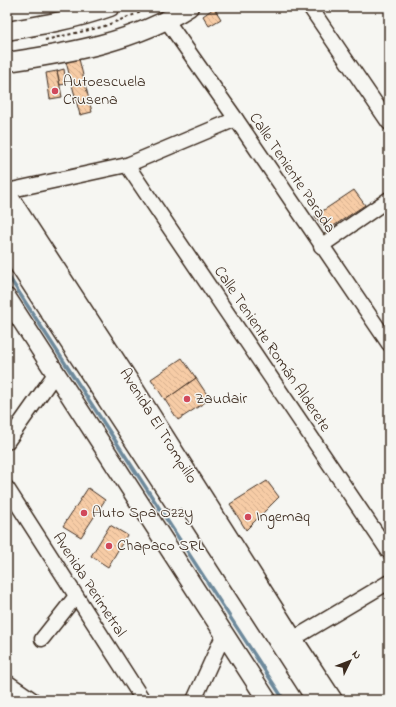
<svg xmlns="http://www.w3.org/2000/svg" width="396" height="707" font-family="'Indie Flower',sans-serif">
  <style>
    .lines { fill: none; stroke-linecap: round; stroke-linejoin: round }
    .stream { stroke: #6d899b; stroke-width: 3.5 }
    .building { fill: url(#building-back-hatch); stroke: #3b2a1e }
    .minor-casing { stroke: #3b2a1e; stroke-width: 17 }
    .major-casing { stroke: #3b2a1e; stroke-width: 21 }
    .path { stroke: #3b2a1e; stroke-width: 2; stroke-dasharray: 3 3; stroke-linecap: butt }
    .minor { stroke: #f6f6f2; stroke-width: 14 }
    .major { stroke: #f6f6f2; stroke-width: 18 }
    .poi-dot { fill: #d1495b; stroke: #f6f6f2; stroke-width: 1.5 }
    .labels { text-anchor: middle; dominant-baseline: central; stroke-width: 3; stroke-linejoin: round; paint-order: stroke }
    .poi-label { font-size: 16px; fill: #3b2a1e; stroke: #f6f6f2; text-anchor: start }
    .street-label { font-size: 16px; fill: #3b2a1e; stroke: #f6f6f2 }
  </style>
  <defs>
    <pattern id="building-back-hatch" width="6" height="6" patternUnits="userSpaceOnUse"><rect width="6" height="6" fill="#f7cca6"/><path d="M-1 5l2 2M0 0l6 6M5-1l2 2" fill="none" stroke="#d5af8e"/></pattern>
  </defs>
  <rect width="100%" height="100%" fill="#f6f6f2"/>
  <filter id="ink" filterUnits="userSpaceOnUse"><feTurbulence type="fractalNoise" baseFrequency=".025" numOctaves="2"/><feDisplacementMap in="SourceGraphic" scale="8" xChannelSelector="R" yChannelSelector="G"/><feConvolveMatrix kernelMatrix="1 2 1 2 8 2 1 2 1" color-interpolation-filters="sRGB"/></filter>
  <g filter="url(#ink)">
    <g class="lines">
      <path class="stream" d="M 7,274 L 284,700"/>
    </g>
    <g class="building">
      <path d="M 257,7 L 266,7 L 260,11 Z"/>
      <path d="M 214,8 L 221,19 L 209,26 L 203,16 Z"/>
      <path d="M 79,59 L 92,112 L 80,115 L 66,62 Z"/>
      <path d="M 64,69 L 66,84 L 60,85 L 57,71 Z"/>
      <path d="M 57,71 L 62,97 L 50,99 L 46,73 Z"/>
      <path d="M 354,190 L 365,205 L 329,229 L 323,227 L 315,216 Z"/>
      <path d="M 182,358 L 196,378 L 165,400 L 151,379 Z"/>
      <path d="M 196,378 L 210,399 L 178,420 L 165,400 Z"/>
      <path d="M 267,481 L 279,497 L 246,530 L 230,504 Z"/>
      <path d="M 88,488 L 105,500 L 81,537 L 63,526 Z"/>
      <path d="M 110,525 L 127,535 L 108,567 L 91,556 Z"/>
    </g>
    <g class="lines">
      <g class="minor-casing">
        <g id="minor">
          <path d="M 310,7 L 389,123"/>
          <path d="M 167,21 L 236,119 L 389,344"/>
          <path d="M 127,165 L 389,552"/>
          <path d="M 7,191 L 127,165 L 236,119"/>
          <path d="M 321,246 L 389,199"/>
          <path d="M 7,442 L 55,374"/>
          <path d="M 7,488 L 143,700"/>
          <path d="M 42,639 L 76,596"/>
          <path d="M 293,639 L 389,582"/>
          <path d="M 7,682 L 33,700"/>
          <path d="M 194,700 L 224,634"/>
        </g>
      </g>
      <g class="major-casing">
        <g id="major">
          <path d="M 7,31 C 42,25 77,19 110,7"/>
          <path d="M 7,62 C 69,53 135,42 189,7"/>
          <path d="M 7,194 L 135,390 L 293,639 L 333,700"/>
          <path d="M 7,223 L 316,700"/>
          <path d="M 7,247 L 174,502"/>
          <path d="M 7,298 L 267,700"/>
        </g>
      </g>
      <path class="path" d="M 45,40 L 102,27 L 154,7"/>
      <use href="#minor" class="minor"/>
      <use href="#major" class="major"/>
    </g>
  </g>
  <g class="poi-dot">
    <circle cx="55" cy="91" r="4"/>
    <circle cx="187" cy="399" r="4"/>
    <circle cx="84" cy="513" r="4"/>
    <circle cx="248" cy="517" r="4"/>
    <circle cx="109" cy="546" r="4"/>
  </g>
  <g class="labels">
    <g class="poi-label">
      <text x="63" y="82">Autoescuela<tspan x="63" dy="18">Crusena</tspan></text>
      <text x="195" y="399">Zaudair</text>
      <text x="92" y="513">Auto Spa Ozzy</text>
      <text x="256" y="517">Ingemaq</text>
      <text x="117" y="546">Chapaco SRL</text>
    </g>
    <g class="street-label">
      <text transform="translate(292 173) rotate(56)">Calle Teniente Parada</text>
      <text transform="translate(272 349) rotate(56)">Calle Teniente Román Alderete</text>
      <text transform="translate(158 426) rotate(58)">Avenida El Trompillo</text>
      <text transform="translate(89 585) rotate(57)">Avenida Perimetral</text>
    </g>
  </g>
  <rect width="396" height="707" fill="none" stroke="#f6f6f2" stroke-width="24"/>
  <rect x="12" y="12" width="372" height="683" fill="none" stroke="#3b2a1e" stroke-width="1.5" filter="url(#ink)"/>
  <g transform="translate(350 661) rotate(47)" stroke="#f6f6f2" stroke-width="3" paint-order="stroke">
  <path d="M0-3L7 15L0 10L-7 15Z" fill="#3b2a1e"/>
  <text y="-6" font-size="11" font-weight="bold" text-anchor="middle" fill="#3b2a1e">N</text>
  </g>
</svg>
